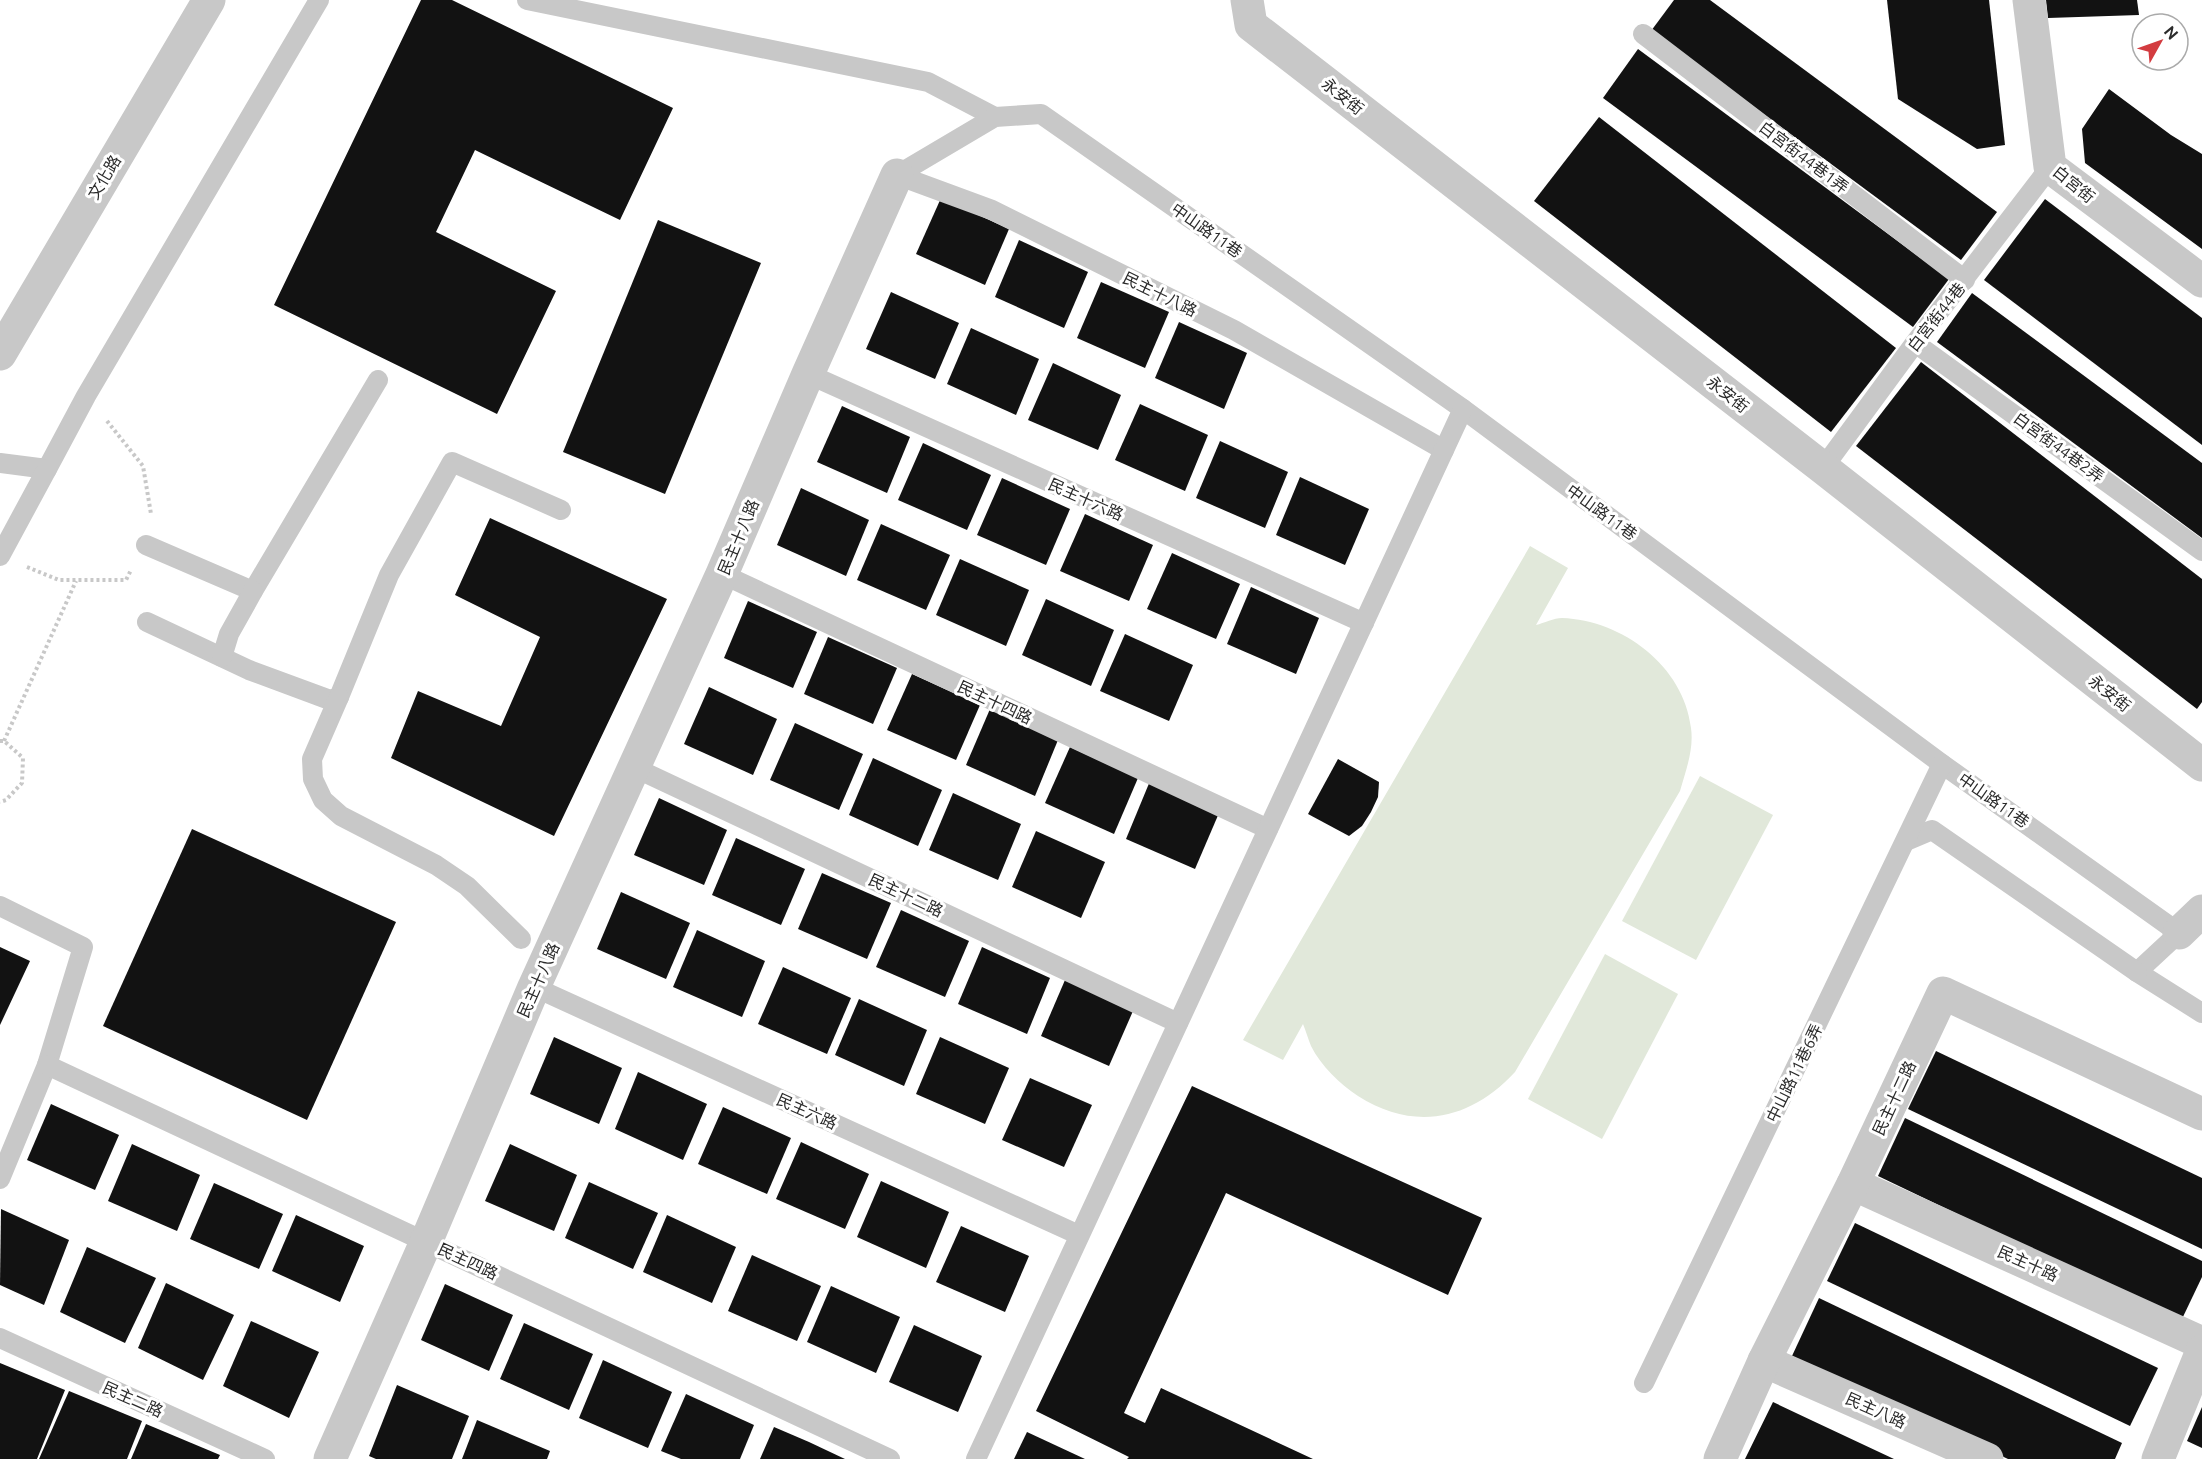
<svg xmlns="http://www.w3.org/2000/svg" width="2202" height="1459" font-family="Ubuntu,'Noto Sans TC',sans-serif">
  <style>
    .green { fill: #e1e8da }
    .building { fill: #121212 }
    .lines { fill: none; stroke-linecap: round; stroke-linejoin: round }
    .path { stroke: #c8c8c8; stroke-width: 4; stroke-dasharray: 3 3; stroke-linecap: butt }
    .service { stroke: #c8c8c8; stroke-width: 20 }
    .minor { stroke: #c8c8c8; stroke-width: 33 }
    .labels { text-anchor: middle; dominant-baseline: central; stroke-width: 6; stroke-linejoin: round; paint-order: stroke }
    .street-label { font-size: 16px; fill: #2b2b2b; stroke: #fff }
  </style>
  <rect width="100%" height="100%" fill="#fff"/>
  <g class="green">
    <path d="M 1530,546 L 1568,568 L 1536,625 C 1544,623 1554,618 1562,618 C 1622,620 1684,666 1691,728 C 1694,749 1686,770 1680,791 L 1515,1072 C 1471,1120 1414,1132 1358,1096 C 1340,1084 1321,1066 1311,1046 C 1308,1039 1306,1031 1303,1024 L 1283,1060 L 1243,1040 Z"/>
    <path d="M 1700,776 L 1773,815 L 1696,960 L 1622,921 Z"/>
    <path d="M 1605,954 L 1678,994 L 1602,1139 L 1528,1099 Z"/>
  </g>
  <g class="building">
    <path d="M 421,0 L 452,0 L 673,108 L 620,220 L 475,150 L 436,232 L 556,291 L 497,414 L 274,305 Z"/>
    <path d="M 1674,0 L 1710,0 L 1997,212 L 1961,260 L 1651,31 Z"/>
    <path d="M 1887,0 L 1989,0 L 2005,145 L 1977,149 L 1898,99 Z"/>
    <path d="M 2046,0 L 2137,0 L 2139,15 L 2048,18 Z"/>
    <path d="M 1638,49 L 1949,279 L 1913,327 L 1603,98 Z"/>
    <path d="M 2109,89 L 2171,135 L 2202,154 L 2202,249 L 2085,163 L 2082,129 Z"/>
    <path d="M 1599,117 L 1896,348 L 1831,432 L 1534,201 Z"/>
    <path d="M 941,198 L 1009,229 L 985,285 L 916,254 Z"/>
    <path d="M 2045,199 L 2202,318 L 2202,445 L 1984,280 Z"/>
    <path d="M 658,220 L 761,263 L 665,494 L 563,452 Z"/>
    <path d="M 1019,240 L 1088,272 L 1064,328 L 995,297 Z"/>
    <path d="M 1101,282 L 1169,312 L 1145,368 L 1077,338 Z"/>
    <path d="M 891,292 L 959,323 L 935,379 L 866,349 Z"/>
    <path d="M 1972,293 L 2202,463 L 2202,538 L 1937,342 Z"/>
    <path d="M 1179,322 L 1247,353 L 1224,409 L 1155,378 Z"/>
    <path d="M 971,328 L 1039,359 L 1016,415 L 947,384 Z"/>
    <path d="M 1921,362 L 2202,579 L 2202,702 L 2197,709 L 1856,446 Z"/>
    <path d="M 1053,363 L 1121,395 L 1098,450 L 1028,420 Z"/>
    <path d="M 1140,404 L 1208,435 L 1185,491 L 1115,460 Z"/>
    <path d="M 842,406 L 910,437 L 887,493 L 817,462 Z"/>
    <path d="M 1220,441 L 1288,472 L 1265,528 L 1196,498 Z"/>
    <path d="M 923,443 L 991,475 L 967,530 L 898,500 Z"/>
    <path d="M 1300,477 L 1369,509 L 1345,565 L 1276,535 Z"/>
    <path d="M 1002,478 L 1070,509 L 1046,565 L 977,535 Z"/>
    <path d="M 801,488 L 869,520 L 846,576 L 777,545 Z"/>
    <path d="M 1085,514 L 1153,545 L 1129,601 L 1060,571 Z"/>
    <path d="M 490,518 L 667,599 L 554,836 L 391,758 L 418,691 L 501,726 L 540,637 L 455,595 Z"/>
    <path d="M 881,524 L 950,555 L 926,610 L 857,580 Z"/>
    <path d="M 1172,553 L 1240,584 L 1216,639 L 1147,609 Z"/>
    <path d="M 960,559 L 1029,590 L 1006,646 L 936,615 Z"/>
    <path d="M 1251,587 L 1319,618 L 1296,674 L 1227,644 Z"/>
    <path d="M 1046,599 L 1114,630 L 1091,686 L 1022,655 Z"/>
    <path d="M 748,601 L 817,632 L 793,688 L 724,658 Z"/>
    <path d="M 1125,634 L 1193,665 L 1169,721 L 1100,691 Z"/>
    <path d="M 828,637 L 897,668 L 873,724 L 804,694 Z"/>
    <path d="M 912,674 L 980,705 L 956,760 L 887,730 Z"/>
    <path d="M 709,687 L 777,719 L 753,775 L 684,744 Z"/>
    <path d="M 990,709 L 1058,740 L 1035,796 L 966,765 Z"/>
    <path d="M 795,723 L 863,754 L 839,810 L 770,780 Z"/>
    <path d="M 1070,747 L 1138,778 L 1114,834 L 1045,803 Z"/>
    <path d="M 873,758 L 942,790 L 918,846 L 849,815 Z"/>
    <path d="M 1338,759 L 1379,782 L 1378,797 L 1371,812 L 1362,826 L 1349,836 L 1308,814 Z"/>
    <path d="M 1150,781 L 1219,813 L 1195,869 L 1126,839 Z"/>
    <path d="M 953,793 L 1021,824 L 998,880 L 929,850 Z"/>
    <path d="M 659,798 L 727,830 L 704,885 L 634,855 Z"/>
    <path d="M 192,829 L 396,922 L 307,1120 L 103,1026 Z"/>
    <path d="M 1036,831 L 1105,862 L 1081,918 L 1012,887 Z"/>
    <path d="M 736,838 L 805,869 L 781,925 L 712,895 Z"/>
    <path d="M 822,873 L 891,903 L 867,959 L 798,929 Z"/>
    <path d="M 621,892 L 690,923 L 666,979 L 597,949 Z"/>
    <path d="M 901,910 L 969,941 L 945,997 L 876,967 Z"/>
    <path d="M 697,930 L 765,961 L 742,1017 L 673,987 Z"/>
    <path d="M 0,947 L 30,961 L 0,1025 Z"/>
    <path d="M 982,947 L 1050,978 L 1027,1034 L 958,1004 Z"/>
    <path d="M 783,967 L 851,998 L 827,1054 L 758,1024 Z"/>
    <path d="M 1065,980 L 1133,1011 L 1109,1066 L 1041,1036 Z"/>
    <path d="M 859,999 L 927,1030 L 904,1086 L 835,1055 Z"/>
    <path d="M 554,1037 L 622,1068 L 599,1124 L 530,1094 Z"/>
    <path d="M 940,1037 L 1009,1068 L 985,1124 L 916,1094 Z"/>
    <path d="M 1936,1051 L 2202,1178 L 2202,1249 L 1908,1109 Z"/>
    <path d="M 638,1072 L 707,1104 L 683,1160 L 615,1129 Z"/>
    <path d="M 1030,1078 L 1092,1105 L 1064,1167 L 1002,1140 Z"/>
    <path d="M 1192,1086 L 1482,1218 L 1448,1295 L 1226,1193 L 1124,1413 L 1145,1423 L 1161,1388 L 1313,1459 L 1127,1459 L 1129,1457 L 1036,1411 Z"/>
    <path d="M 51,1104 L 119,1135 L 95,1190 L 27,1160 Z"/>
    <path d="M 723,1107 L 791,1138 L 767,1194 L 698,1164 Z"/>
    <path d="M 1905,1118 L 2202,1261 L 2202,1277 L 2181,1321 L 1878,1176 Z"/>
    <path d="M 801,1142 L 869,1174 L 845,1229 L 776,1199 Z"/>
    <path d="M 132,1144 L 200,1175 L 177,1231 L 108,1201 Z"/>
    <path d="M 510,1144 L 577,1175 L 554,1231 L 485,1201 Z"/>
    <path d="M 881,1181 L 949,1212 L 926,1268 L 857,1237 Z"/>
    <path d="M 589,1182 L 658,1213 L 633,1269 L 565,1238 Z"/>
    <path d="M 214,1183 L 283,1214 L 259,1269 L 190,1239 Z"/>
    <path d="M 1,1209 L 69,1240 L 44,1305 L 0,1285 Z"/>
    <path d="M 296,1215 L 364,1246 L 340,1302 L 272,1271 Z"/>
    <path d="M 667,1215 L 736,1247 L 712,1303 L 643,1272 Z"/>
    <path d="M 1855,1223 L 2158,1368 L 2130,1426 L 1827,1281 Z"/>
    <path d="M 961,1226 L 1029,1256 L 1005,1312 L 936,1282 Z"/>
    <path d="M 87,1247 L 156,1278 L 125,1343 L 60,1312 Z"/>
    <path d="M 752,1255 L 821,1286 L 797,1341 L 728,1311 Z"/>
    <path d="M 166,1283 L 234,1315 L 203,1380 L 138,1348 Z"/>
    <path d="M 445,1284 L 513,1315 L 489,1371 L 421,1340 Z"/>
    <path d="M 831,1286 L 900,1317 L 876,1373 L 807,1342 Z"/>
    <path d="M 1819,1298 L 2122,1443 L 2115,1459 L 2008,1459 L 1792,1356 Z"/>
    <path d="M 251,1321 L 319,1352 L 289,1418 L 223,1386 Z"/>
    <path d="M 524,1323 L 593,1354 L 569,1410 L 500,1379 Z"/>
    <path d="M 914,1325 L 982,1356 L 958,1412 L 889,1382 Z"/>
    <path d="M 603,1360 L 672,1392 L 648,1448 L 579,1418 Z"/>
    <path d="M 0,1363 L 65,1390 L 37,1459 L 0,1459 Z"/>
    <path d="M 397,1385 L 469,1416 L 452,1459 L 376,1459 L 369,1456 Z"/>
    <path d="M 69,1391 L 142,1421 L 127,1459 L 39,1459 Z"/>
    <path d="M 686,1394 L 754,1425 L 740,1459 L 681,1459 L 661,1451 Z"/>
    <path d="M 1773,1402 L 1813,1421 L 1894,1459 L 1745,1459 Z"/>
    <path d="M 2202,1407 L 2202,1448 L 2187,1441 Z"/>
    <path d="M 477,1420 L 550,1451 L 547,1459 L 462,1459 Z"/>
    <path d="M 146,1424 L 220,1455 L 218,1459 L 131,1459 Z"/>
    <path d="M 774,1427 L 809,1442 L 845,1459 L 760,1459 Z"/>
    <path d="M 1027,1432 L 1085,1459 L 1014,1459 Z"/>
  </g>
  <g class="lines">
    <g class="path">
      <path d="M 107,421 L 143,466 L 151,514"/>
      <path d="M 27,567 L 59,580 L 126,580 L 131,570"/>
      <path d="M 0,741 L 4,741 L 23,758 L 22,783 L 6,800 L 0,802"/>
      <path d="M 4,741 L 76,581"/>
    </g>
    <g class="service">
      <path d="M 527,0 L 928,82 L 995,117"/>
      <path d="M 1643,34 L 1965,280"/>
      <path d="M 897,175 L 995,117 L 1041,114 L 1463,409 L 1942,764 L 2179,933 L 2137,972 L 2202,1013"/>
      <path d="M 897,175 L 992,210 L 1234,330 L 1444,450"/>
      <path d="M 1915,343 L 2202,551"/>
      <path d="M 808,374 L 1364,623"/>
      <path d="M 0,463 L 47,469 L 86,396 L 319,0"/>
      <path d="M 1823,468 L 1915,343 L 2050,167"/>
      <path d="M 146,545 L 253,591 L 378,380"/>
      <path d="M 0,556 L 47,469"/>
      <path d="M 722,574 L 1268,829"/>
      <path d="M 147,622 L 249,670 L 330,700 L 339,697 L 389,575 L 452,462 L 561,510"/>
      <path d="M 222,657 L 229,634 L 253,591"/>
      <path d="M 339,697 L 312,759 L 313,779 L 323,800 L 341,816 L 436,865 L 467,886 L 521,939"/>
      <path d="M 633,767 L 1178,1023"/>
      <path d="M 1906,841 L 1932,830 L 2137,972"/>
      <path d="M 0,906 L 83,947 L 47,1065 L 0,1179"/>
      <path d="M 534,987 L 1079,1235"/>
      <path d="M 47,1065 L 890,1459"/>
      <path d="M 0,1338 L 265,1459"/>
      <path d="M 1644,1383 L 1942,764"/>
      <path d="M 976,1459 L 1463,409"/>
    </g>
    <g class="minor">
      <path d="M 1247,0 L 1251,25 L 1823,468 L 2202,765"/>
      <path d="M 2029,0 L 2050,167 L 2202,281"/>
      <path d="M 0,354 L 209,0"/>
      <path d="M 2179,933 L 2202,911"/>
      <path d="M 1853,1184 L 2202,1343"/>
      <path d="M 1764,1361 L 1987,1459"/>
      <path d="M 330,1459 L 426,1242 L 534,987 L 722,574 L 808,374 L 897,175"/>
      <path d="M 1720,1459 L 1764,1361 L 1853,1184 L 1943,993 L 2202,1114"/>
      <path d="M 2158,1459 L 2202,1351"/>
    </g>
  </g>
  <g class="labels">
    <g class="street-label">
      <text transform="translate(1343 96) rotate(38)">永安街</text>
      <text transform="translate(1804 157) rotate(37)">白宮街44巷1弄</text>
      <text transform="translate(104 177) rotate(-59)">文化路</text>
      <text transform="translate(2074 184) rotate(39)">白宮街</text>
      <text transform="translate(1207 230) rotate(35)">中山路11巷</text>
      <text transform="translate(1160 294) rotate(26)">民主十八路</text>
      <text transform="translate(1936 317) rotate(-52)">白宮街44巷</text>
      <text transform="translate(1728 394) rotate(38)">永安街</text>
      <text transform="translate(2059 447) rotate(36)">白宮街44巷2弄</text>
      <text transform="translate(1086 499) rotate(24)">民主十六路</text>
      <text transform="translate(1602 512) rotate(36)">中山路11巷</text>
      <text transform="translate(738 537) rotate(-67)">民主十八路</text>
      <text transform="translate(2110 693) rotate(38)">永安街</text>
      <text transform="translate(995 702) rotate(25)">民主十四路</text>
      <text transform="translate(1994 800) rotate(35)">中山路11巷</text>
      <text transform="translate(906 895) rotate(25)">民主十二路</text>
      <text transform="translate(538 980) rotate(-66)">民主十八路</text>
      <text transform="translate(1794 1073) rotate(-64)">中山路11巷6弄</text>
      <text transform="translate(1894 1098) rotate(-65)">民主十二路</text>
      <text transform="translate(807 1111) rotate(24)">民主六路</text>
      <text transform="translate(468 1261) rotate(25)">民主四路</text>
      <text transform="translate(2028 1263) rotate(24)">民主十路</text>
      <text transform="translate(133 1399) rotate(24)">民主二路</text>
      <text transform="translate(1876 1410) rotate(24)">民主八路</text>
    </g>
  </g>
  <g transform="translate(2160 42) rotate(50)"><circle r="28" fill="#ffffff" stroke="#aaaaaa" stroke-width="1.5"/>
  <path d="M0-4.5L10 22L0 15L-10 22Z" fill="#d33c40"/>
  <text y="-9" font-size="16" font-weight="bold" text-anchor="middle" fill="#2b2b2b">N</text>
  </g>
</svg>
